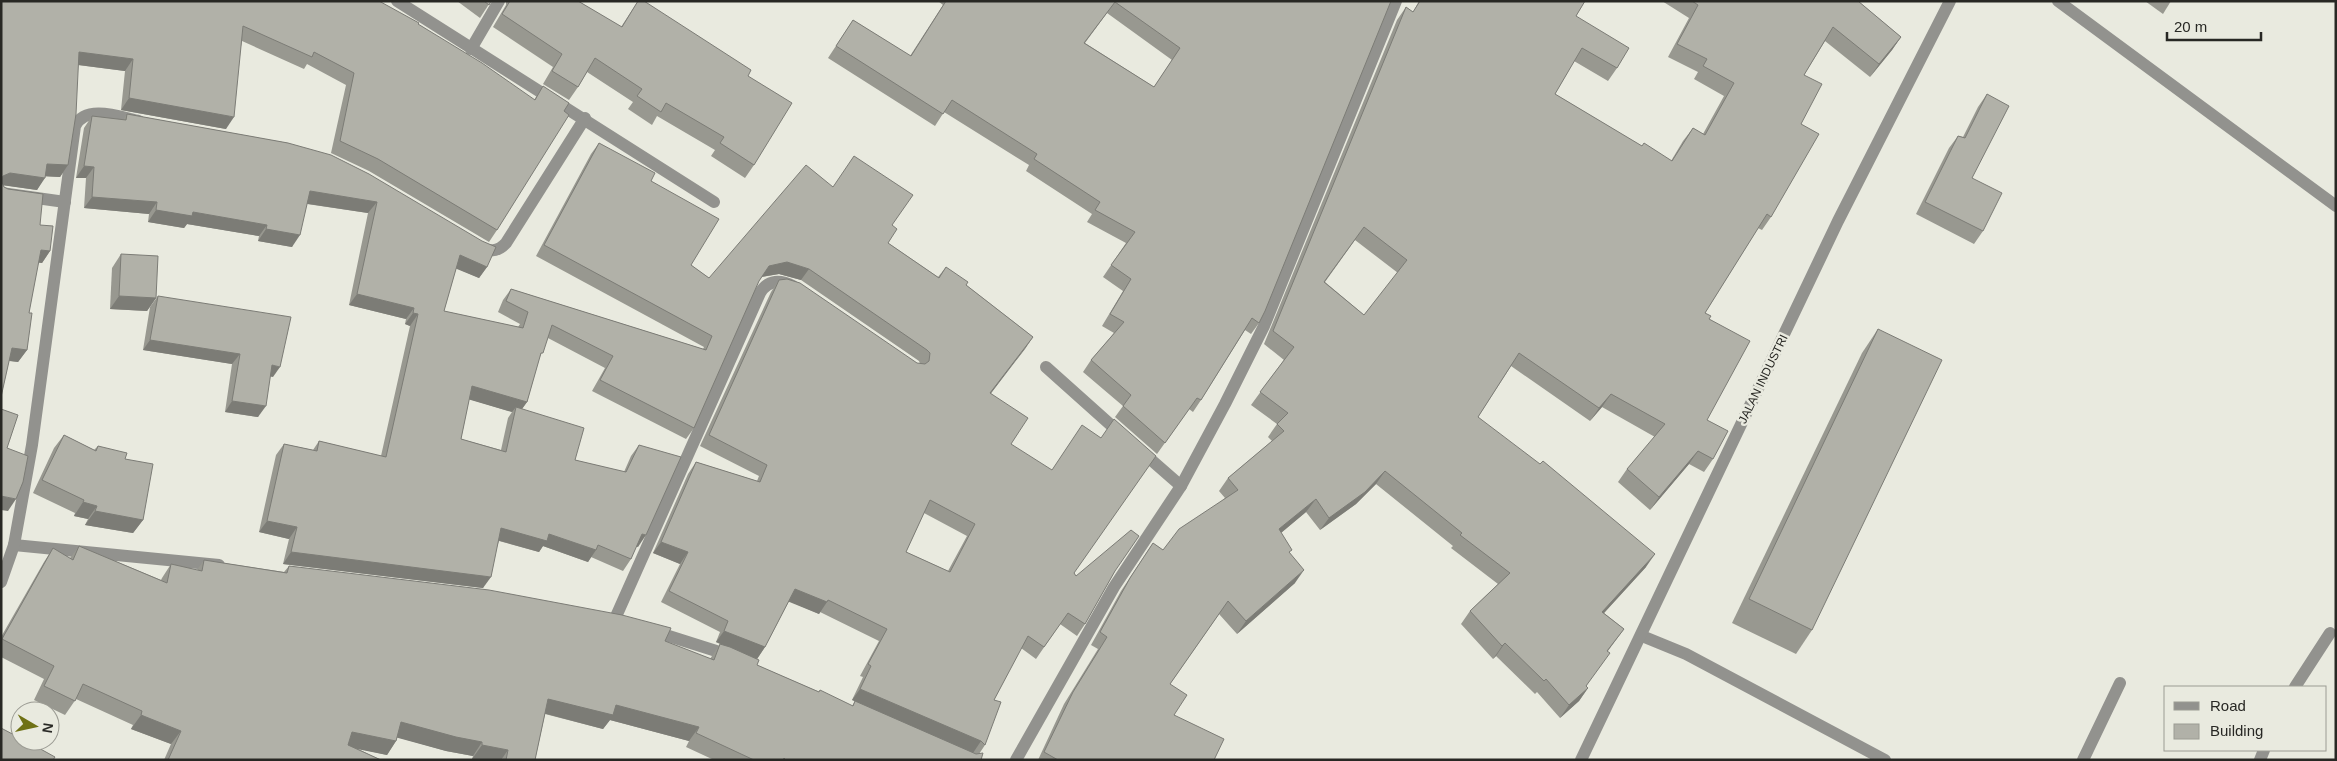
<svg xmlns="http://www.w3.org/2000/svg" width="2337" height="761" font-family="Arial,sans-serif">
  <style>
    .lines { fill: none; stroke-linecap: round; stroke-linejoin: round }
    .service { stroke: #92928e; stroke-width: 12 }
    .minor { stroke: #92928e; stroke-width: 12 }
    .tertiary { stroke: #92928e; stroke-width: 12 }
    .wall { fill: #989890; fill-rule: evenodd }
    .shaded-wall { fill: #7c7c76 }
    .building { fill: #b1b1a8; stroke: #7c7c76; fill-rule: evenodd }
    .labels { text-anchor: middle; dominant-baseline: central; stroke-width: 5; stroke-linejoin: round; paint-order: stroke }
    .street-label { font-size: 12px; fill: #282824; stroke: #e9eadf }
  </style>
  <rect width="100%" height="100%" fill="#e9eadf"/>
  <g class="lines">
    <g class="service">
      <path d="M 2058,1 L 2336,206"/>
      <path d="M 1642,636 L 1686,654 L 1885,760"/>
      <path d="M 2295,687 L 2330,633"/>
      <path d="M 2083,760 L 2120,683"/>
      <path d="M 2260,760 L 2264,750"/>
    </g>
    <g class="minor">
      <path d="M 397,1 L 714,202"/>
      <path d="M 471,49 L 499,1"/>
      <path d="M 1,193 L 65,202"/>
      <path d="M 479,247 C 489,252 498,252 506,243 L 585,118"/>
      <path d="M 1046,367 L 1122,435"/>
      <path d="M 1141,451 L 1181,486"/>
      <path d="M 14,545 L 219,565"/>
      <path d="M 1,582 L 14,545 L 32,445 L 75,126 C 86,104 120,117 139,121"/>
      <path d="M 614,621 L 760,293 C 768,279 781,280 793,286"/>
      <path d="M 653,631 L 732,656"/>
      <path d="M 1016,760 L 1114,587 L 1181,486 L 1225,404 L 1264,326 L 1396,1"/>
    </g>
    <path class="tertiary" d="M 1581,760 L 1838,221 L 1950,1"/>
  </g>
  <g class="wall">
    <path d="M 1,1 L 418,24 L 534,100 L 543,86 L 497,230 L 489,242 L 369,171 L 331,153 L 346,85 L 307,64 L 304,69 L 242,41 L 226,129 L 121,110 L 125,71 L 78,65 L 68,165 L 60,177 L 45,176 L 37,190 L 3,185 L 4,187 L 40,225 L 50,251 L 42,263 L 38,262 L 29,313 L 27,350 L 18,362 L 9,361 L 1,397 Z"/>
    <path d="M 457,1 L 491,1 L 480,18 Z"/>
    <path d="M 506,1 L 578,1 L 621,27 L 638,1 L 748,76 L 754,165 L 745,178 L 711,156 L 715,150 L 657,116 L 652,125 L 628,109 L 633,102 L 587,72 L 578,87 L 569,100 L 543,84 L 553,67 L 493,27 L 506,5 Z"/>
    <path d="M 938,1 L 1391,1 L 1259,323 L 1251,334 L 1245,330 L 1201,400 L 1193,412 L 1189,409 L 1157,454 L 1115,417 L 1123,406 L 1083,372 L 1091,360 L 1114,333 L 1102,326 L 1123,291 L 1103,277 L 1126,243 L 1087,222 L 1092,214 L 1026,171 L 1029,165 L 944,112 L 935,126 L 828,58 L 853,20 L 910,56 L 943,5 ZM 1107,13 L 1172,60 L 1154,87 L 1085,43 Z"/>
    <path d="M 1419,1 L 1585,1 L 1576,16 L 1617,68 L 1608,81 L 1574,61 L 1555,94 L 1641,146 L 1671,161 L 1683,141 L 1693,128 L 1703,134 L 1724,96 L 1694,79 L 1698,72 L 1668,57 L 1689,18 L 1662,1 L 1858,1 L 1901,37 L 1892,50 L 1870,77 L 1825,41 L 1804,75 L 1801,124 L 1771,217 L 1762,230 L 1758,228 L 1705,313 L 1709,319 L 1707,420 L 1713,459 L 1704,472 L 1689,464 L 1650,510 L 1618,482 L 1627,469 L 1655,437 L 1602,407 L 1590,421 L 1511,366 L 1478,417 L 1646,567 L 1604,613 L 1624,629 L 1608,651 L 1586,686 L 1588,688 L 1579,701 L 1560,718 L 1537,692 L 1535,694 L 1496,656 L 1493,659 L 1461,624 L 1470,611 L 1498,584 L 1451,548 L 1453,546 L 1376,484 L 1356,504 L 1320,530 L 1306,512 L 1281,533 L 1290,553 L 1295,583 L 1237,634 L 1219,614 L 1170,684 L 1174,715 L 1214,760 L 1038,760 L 1064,704 L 1098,649 L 1091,645 L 1121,591 L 1153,543 L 1163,550 L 1225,498 L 1219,491 L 1228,478 L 1272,441 L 1268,437 L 1277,424 L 1251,405 L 1284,360 L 1264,344 L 1397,20 L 1406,7 L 1413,12 ZM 1355,240 L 1398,273 L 1364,315 L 1325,282 Z"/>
    <path d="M 2145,1 L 2171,1 L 2163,14 Z"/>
    <path d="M 1987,94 L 1972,178 L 1983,231 L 1974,244 L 1916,214 L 1949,148 L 1958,136 L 1963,137 L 1978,107 Z"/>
    <path d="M 127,114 L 288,143 L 487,267 L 479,278 L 456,268 L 444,311 L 518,327 L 520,324 L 498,312 L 503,300 L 511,289 L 703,349 L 704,347 L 536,256 L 591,154 L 599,143 L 651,181 L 691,265 L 709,278 L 833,187 L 892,225 L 888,243 L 938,277 L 946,267 L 966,285 L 1033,337 L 991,393 L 1011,444 L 1074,573 L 1076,576 L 1115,571 L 1085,624 L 1077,636 L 1060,624 L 1036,659 L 1021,648 L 994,700 L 985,745 L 979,754 L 981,760 L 714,760 L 686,747 L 689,741 L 610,720 L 603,729 L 545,714 L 535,760 L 472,759 L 473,756 L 446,751 L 397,737 L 396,741 L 387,755 L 356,748 L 381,760 L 164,760 L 171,744 L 131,729 L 133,725 L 76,699 L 65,715 L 34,700 L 44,679 L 1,657 L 1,637 L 44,562 L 53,548 L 70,558 L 79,546 L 161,580 L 162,578 L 171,564 L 197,570 L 204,560 L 284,572 L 289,566 L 665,641 L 710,659 L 720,644 L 716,642 L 720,632 L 661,602 L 680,564 L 653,553 L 688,474 L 696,462 L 757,481 L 759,476 L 700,446 L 771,292 L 779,280 L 917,363 L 920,364 L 919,361 L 801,280 L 779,274 L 762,277 L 759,281 L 694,428 L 686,439 L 592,391 L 605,368 L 548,338 L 539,359 L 527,402 L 522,409 L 575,460 L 624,472 L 631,456 L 639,445 L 638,547 L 636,546 L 631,559 L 623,571 L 591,557 L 588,562 L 543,546 L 539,552 L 499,541 L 483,588 L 283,564 L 289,539 L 259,532 L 276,455 L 284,444 L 313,450 L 319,441 L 381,456 L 410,326 L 405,324 L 406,319 L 349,305 L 368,213 L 307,204 L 292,247 L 258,241 L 259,236 L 187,224 L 184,228 L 148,222 L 149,214 L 84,208 L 86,178 L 76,178 L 84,128 L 92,116 L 123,120 ZM 469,399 L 512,412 L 508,418 L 501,450 L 461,439 ZM 924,513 L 967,536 L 948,571 L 906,552 ZM 789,601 L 819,614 L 820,612 L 879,641 L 860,676 L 863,677 L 852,700 L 855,701 L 852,706 L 757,665 L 757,659 L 765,647 Z"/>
    <path d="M 121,254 L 156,298 L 147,311 L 110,309 L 112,268 Z"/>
    <path d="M 158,296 L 273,377 L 270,376 L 258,417 L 225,412 L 232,364 L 143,350 L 150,307 Z"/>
    <path d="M 1878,329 L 1812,630 L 1796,654 L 1732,623 L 1862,353 Z"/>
    <path d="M 64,435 L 94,450 L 98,446 L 125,459 L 143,520 L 133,533 L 85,525 L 88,519 L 74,516 L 75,513 L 33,493 L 54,448 Z"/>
  </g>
  <g class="shaded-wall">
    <path d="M 1901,37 L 1892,50 L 1870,77 L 1879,64 Z"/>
    <path d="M 79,52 L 133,59 L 125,71 L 71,64 Z"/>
    <path d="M 129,98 L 234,117 L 226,129 L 121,110 Z"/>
    <path d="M 47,164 L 68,165 L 60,177 L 38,176 Z"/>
    <path d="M 84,166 L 94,167 L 86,178 L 76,178 Z"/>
    <path d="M 10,173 L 45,178 L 37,190 L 1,185 L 1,179 L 3,176 Z"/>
    <path d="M 310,191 L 377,202 L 368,213 L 302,203 Z"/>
    <path d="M 92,197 L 157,202 L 149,214 L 84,208 Z"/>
    <path d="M 156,210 L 193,212 L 267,225 L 259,236 L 187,224 L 184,228 L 148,222 Z"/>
    <path d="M 266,229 L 300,235 L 292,247 L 258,241 Z"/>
    <path d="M 41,250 L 50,251 L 42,263 L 32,262 Z"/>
    <path d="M 460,255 L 487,267 L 479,278 L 452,267 Z"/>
    <path d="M 787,262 L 809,269 L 801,280 L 779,274 L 761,277 L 769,266 Z"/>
    <path d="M 357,294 L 414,308 L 406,319 L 349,305 Z"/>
    <path d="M 119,296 L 156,298 L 147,311 L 110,309 Z"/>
    <path d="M 413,313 L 418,314 L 410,326 L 405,324 Z"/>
    <path d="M 1033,337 L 1025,349 L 982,405 L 990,393 Z"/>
    <path d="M 150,340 L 240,354 L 232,364 L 143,350 Z"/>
    <path d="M 12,348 L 27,350 L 18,362 L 4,360 Z"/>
    <path d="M 272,365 L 280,367 L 273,377 L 264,375 Z"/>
    <path d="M 472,386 L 527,402 L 519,413 L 516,407 L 512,412 L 464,398 Z"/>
    <path d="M 1611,394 L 1602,407 L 1590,421 L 1599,408 Z"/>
    <path d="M 232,401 L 266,406 L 258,417 L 225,412 Z"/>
    <path d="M 1698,451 L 1689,464 L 1650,510 L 1659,497 Z"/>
    <path d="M 1385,471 L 1376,484 L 1356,504 L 1320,530 L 1329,518 Z"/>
    <path d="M 1,496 L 16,499 L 8,511 L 1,510 Z"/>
    <path d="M 1316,499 L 1306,512 L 1270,542 L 1279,529 Z"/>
    <path d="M 83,502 L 97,506 L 88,519 L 74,516 Z"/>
    <path d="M 95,511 L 143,520 L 133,533 L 85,525 Z"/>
    <path d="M 267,521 L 297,527 L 289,539 L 259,532 Z"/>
    <path d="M 501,528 L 549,534 L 596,550 L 588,562 L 543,546 L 539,552 L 493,539 Z"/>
    <path d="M 642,534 L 646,535 L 638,547 L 634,545 Z"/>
    <path d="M 661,542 L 688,552 L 680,564 L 653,553 Z"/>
    <path d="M 291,552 L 491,577 L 483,588 L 283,564 Z"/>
    <path d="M 1655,554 L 1646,567 L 1593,625 L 1602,612 Z"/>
    <path d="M 1304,570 L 1295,583 L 1237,634 L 1246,621 Z"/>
    <path d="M 795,589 L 827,602 L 819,614 L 787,601 Z"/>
    <path d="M 724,631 L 765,647 L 757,659 L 716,642 Z"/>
    <path d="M 1505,643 L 1496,656 L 1493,659 L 1502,646 Z"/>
    <path d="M 1588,688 L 1579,701 L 1560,718 L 1569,705 Z"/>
    <path d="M 860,689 L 981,741 L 973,753 L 852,700 Z"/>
    <path d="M 548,699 L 616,705 L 699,727 L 689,741 L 610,720 L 603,729 L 539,712 Z"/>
    <path d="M 141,715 L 181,731 L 171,744 L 131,729 Z"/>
    <path d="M 401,722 L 482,742 L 473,756 L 446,751 L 391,736 Z"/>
    <path d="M 352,732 L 396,741 L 387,755 L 342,746 Z"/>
    <path d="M 482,745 L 508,750 L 501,760 L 472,759 Z"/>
  </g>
  <g class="building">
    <path d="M 1,1 L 379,1 L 419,23 L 418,24 L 482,63 L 535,100 L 543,86 L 569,103 L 564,111 L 569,115 L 497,230 L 378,159 L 340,141 L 354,73 L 314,52 L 312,57 L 243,26 L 234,117 L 129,98 L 133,59 L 79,52 L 76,114 L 68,165 L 47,164 L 45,178 L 10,173 L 3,176 L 1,180 L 4,187 L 8,189 L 43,194 L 40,225 L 53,226 L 50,251 L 41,250 L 29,313 L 32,313 L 27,350 L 12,348 L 1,397 Z"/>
    <path d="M 484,1 L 491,1 L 489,5 Z"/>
    <path d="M 510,1 L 578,1 L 622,27 L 638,1 L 644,1 L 751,70 L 748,76 L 792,103 L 754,165 L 720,143 L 724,137 L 666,103 L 661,112 L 637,96 L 642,89 L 595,58 L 578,87 L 552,71 L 562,54 L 502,14 Z"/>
    <path d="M 946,1 L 1391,1 L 1265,311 L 1259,323 L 1252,318 L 1201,400 L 1197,398 L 1165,443 L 1123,406 L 1131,395 L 1091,360 L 1124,322 L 1110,314 L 1131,279 L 1111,265 L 1135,232 L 1095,210 L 1100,202 L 1034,159 L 1037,154 L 952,100 L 943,114 L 836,46 L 853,20 L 911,56 ZM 1115,2 L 1180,48 L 1154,87 L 1084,43 Z"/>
    <path d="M 1420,1 L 1585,1 L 1576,16 L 1629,48 L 1617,68 L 1582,48 L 1555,94 L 1642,146 L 1644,143 L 1672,161 L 1693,128 L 1705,135 L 1734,83 L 1703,66 L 1707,59 L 1677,44 L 1698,5 L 1692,1 L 1858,1 L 1901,37 L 1879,64 L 1833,27 L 1804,75 L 1822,84 L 1801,124 L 1819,134 L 1771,217 L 1767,214 L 1705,313 L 1711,316 L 1709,319 L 1750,341 L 1707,420 L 1728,431 L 1713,459 L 1698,451 L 1659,497 L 1627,469 L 1665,424 L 1611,394 L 1599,408 L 1519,353 L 1478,417 L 1540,464 L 1543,461 L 1655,554 L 1602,612 L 1624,629 L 1607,651 L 1610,653 L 1586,686 L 1588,688 L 1569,705 L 1546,679 L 1544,681 L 1505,643 L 1502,646 L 1470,611 L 1510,573 L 1460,535 L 1462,533 L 1385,471 L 1365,492 L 1329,518 L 1316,499 L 1279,529 L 1292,550 L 1289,552 L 1304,570 L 1246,621 L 1228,601 L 1170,684 L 1187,695 L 1174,715 L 1224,739 L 1214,760 L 1058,760 L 1044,752 L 1073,692 L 1107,637 L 1100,632 L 1130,578 L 1153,543 L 1163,550 L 1179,529 L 1238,490 L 1228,478 L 1284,431 L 1277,424 L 1288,413 L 1260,392 L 1294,347 L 1273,331 L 1406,7 L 1413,12 ZM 1364,227 L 1407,260 L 1364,315 L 1324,282 Z"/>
    <path d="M 1987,94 L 2009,106 L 1972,178 L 2002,193 L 1983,231 L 1925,202 L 1958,136 L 1965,138 Z"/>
    <path d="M 127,114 L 288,143 L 331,155 L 369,174 L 482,241 L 496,247 L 487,267 L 460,255 L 444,311 L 523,328 L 528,312 L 506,301 L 511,289 L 706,350 L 712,336 L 544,245 L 599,143 L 655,173 L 651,181 L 719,219 L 691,265 L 709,278 L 806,165 L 833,187 L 854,156 L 913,195 L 892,225 L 897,229 L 888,243 L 939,278 L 946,267 L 968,282 L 966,285 L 1033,337 L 990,393 L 1028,418 L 1011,444 L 1052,470 L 1082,425 L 1101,438 L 1114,419 L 1156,456 L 1074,573 L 1076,576 L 1131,530 L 1139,536 L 1115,571 L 1085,624 L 1068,613 L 1044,647 L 1028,636 L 994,700 L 1001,702 L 985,745 L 981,741 L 860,689 L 871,666 L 868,664 L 887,629 L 828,600 L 827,602 L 795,589 L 765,647 L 724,631 L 728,621 L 669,591 L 688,552 L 661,542 L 696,462 L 760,482 L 767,465 L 709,435 L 779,280 L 787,279 L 800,283 L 917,363 L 925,364 L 929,361 L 930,353 L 927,350 L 809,269 L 787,262 L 769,266 L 759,281 L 694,428 L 600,380 L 613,356 L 552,325 L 543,353 L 541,353 L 527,402 L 472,386 L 461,439 L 506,452 L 516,407 L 584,428 L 575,460 L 626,472 L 639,445 L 681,457 L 646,535 L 642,534 L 631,559 L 598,545 L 596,550 L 549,534 L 547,541 L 501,528 L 491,577 L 291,552 L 297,527 L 267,521 L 284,444 L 317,451 L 319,441 L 386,457 L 418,314 L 413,313 L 414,308 L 357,294 L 377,202 L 310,191 L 300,235 L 266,229 L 267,225 L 193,212 L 192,216 L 156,210 L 157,202 L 92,197 L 94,167 L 84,166 L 92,116 L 126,120 ZM 930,500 L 975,524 L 950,572 L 906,552 Z"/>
    <path d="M 121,254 L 158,256 L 156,298 L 119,296 Z"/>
    <path d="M 158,296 L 291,317 L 280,367 L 272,365 L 266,406 L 232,401 L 240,354 L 150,340 Z"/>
    <path d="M 1878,329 L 1942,360 L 1812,630 L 1749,599 Z"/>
    <path d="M 1,409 L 18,415 L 7,448 L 28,456 L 23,482 L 16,499 L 1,496 Z"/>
    <path d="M 64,435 L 96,451 L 98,446 L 127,453 L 125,459 L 153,464 L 143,520 L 95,511 L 97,506 L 83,502 L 84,500 L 42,480 Z"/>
    <path d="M 79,546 L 167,583 L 171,564 L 202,571 L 204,560 L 287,573 L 289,566 L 489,590 L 622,615 L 671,628 L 665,641 L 714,660 L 720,644 L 730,647 L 759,660 L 757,665 L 819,692 L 820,690 L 853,706 L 855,701 L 976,754 L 983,753 L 981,760 L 786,760 L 784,758 L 783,760 L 754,760 L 696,733 L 699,727 L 616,705 L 613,715 L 548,699 L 535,760 L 506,760 L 508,750 L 482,745 L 482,742 L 456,737 L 401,722 L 396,741 L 352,732 L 348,745 L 381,760 L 168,760 L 181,731 L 141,715 L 142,711 L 83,684 L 75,701 L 44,686 L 54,666 L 2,639 L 53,548 L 73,560 Z"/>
    <path d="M 1,728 L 20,738 L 20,741 L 26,741 L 55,757 L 53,760 L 1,760 Z"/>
  </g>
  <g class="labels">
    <g class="street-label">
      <text transform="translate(1763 379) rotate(-64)">JALAN INDUSTRI</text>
    </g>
  </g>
  <rect width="2337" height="761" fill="none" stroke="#282824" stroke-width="5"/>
  <rect x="2164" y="686" width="162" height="65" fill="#e9eadf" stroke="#9c9c94"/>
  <rect x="2174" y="702" width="25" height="8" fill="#92928e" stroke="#9c9c94"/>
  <text x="2210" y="711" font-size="15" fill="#282824">Road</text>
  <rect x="2174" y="724" width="25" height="15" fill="#b1b1a8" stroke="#9c9c94"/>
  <text x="2210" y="736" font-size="15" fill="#282824">Building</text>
  <g transform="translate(35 726) rotate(99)"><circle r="24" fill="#e9eadf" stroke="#9c9c94"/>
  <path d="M0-4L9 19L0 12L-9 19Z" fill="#6f7115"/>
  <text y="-8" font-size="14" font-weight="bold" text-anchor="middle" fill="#282824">N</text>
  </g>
  <path d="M2167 32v8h94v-8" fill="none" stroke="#282824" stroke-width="2.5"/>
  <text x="2174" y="32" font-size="15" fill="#282824" stroke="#e9eadf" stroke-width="4" paint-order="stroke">20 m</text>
</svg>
